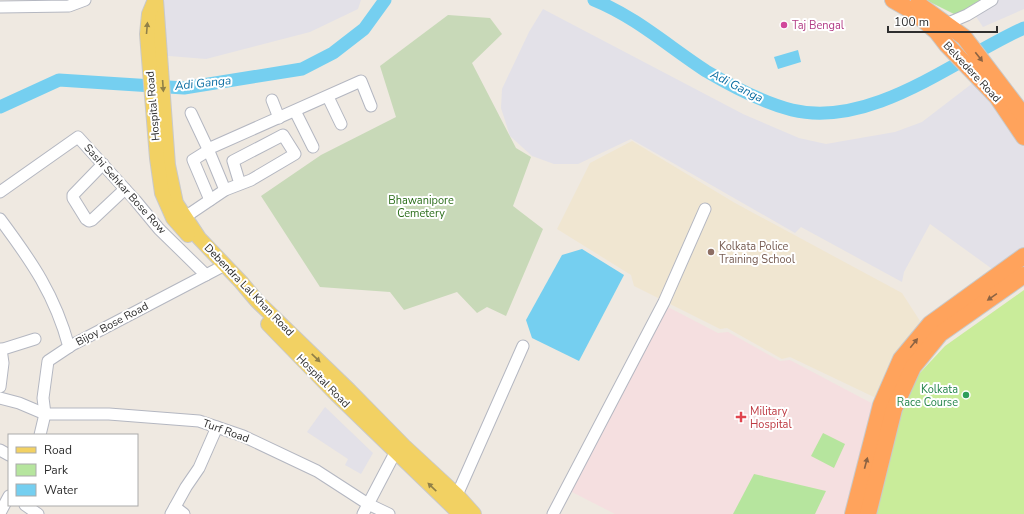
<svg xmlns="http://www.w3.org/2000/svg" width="1024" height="514" font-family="'Nunito Sans',sans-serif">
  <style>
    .industrial { fill: #e3e1e8 }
    .education { fill: #f0e6d1 }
    .medical { fill: #f5dfe0 }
    .green { fill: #b6e59e }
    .cemetery { fill: #c8d9b8 }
    .pitch { fill: #c9ec9a }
    .water { fill: #75cff0 }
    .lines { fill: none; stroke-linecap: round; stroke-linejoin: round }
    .river { stroke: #75cff0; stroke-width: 13 }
    .minor-casing { stroke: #b4b7c1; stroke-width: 13 }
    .major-casing { stroke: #c9c9c9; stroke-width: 16 }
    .highway-casing { stroke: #c9c9c9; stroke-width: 18 }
    .minor { stroke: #fff; stroke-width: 11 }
    .major { stroke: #f2d163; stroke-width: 14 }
    .highway { stroke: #ffa35c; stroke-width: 16 }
    .oneway { fill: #908048 }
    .oneway2 { fill: #8c6343 }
    .hotel-dot { fill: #d1479c; stroke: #fff; stroke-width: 1.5 }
    .education-dot { fill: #8d6e63; stroke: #fff; stroke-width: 1.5 }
    .leisure-dot { fill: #2e9e5b; stroke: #fff; stroke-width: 1.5 }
    .health-dot { fill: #e0444e; stroke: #fff; stroke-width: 1.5 }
    .labels { text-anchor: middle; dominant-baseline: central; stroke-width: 4; stroke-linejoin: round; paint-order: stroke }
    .hotel-label { font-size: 11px; fill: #b23c85; stroke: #fff; text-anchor: start }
    .street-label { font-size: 11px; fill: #2e2e2e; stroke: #fff }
    .park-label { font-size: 11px; fill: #2c6e1b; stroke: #fff }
    .education-label { font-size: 11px; fill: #785e54; stroke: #fff; text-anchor: start }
    .leisure-label { font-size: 11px; fill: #27864d; stroke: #fff; text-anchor: end }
    .health-label { font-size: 11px; fill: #be3a42; stroke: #fff; text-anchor: start }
    .water-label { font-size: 12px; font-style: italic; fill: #0d6fa3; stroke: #fff }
  </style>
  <rect width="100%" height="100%" fill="#efe9e1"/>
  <g class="industrial">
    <path d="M 154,0 L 361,0 L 358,9 L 310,32 L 206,59 L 157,55 Z"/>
    <path d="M 998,0 L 1024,0 L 1024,9 L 983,27 L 975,15 Z"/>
    <path d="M 543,9 L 743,114 L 799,138 L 826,144 L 895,132 L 922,122 L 978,79 L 1024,142 L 1024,248 L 995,271 L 930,224 L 904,272 L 902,282 L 801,227 L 795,233 L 631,139 L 578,164 L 554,164 L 532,156 L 510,136 L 501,108 L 502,89 L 529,32 Z"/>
    <path d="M 325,407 L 373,453 L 361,474 L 345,465 L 348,459 L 307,432 Z"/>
  </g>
  <path class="education" d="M 632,141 L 735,203 L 902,293 L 920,321 L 876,398 L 790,357 L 782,359 L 727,328 L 720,329 L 634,286 L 631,275 L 557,229 L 590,163 Z"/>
  <path class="medical" d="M 666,306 L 718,333 L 728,332 L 780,361 L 790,360 L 877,406 L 848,514 L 615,514 L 568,490 Z"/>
  <g class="green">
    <path d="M 926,0 L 984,0 L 956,15 Z"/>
    <path d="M 823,433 L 845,444 L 834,468 L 811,456 Z"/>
    <path d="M 754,474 L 826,491 L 815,514 L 733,514 Z"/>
  </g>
  <path class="cemetery" d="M 448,15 L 490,18 L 502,34 L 472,63 L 516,148 L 531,157 L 513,206 L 543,229 L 506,316 L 487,307 L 477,313 L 457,292 L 404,310 L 390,292 L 320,287 L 261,196 L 321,155 L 396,117 L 380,66 Z"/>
  <path class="pitch" d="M 1024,290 L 1024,514 L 874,514 L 901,413 L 917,376 L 945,346 Z"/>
  <g class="water">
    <path d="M 798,50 L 801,62 L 778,69 L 774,57 Z"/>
    <path d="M 582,249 L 624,275 L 579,361 L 532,338 L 526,320 L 562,255 Z"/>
  </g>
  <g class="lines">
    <g class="river">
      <path d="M 594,0 C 636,17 669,47 706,71 C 733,87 761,102 792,110 C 872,129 955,59 1024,28"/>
      <path d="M 0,107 L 59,80 L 184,88 L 302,69 L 333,53 L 364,29 L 385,0"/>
    </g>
    <g class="minor-casing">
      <g id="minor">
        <path d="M 0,7 L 69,6 L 85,0"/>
        <path d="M 946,24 L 967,15 L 992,0"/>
        <path d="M 328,97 L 341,124"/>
        <path d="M 272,100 L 279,118"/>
        <path d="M 295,111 L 313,147"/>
        <path d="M 191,113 L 208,149 L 225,190"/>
        <path d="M 208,149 L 361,81 L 371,106"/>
        <path d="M 209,150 L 193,160 L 210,200"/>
        <path d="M 103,164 L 73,195 L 73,198 L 86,219 L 89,221 L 92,220 L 125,189"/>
        <path d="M 0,192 L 78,137 L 135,200 L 159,229 L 206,275"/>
        <path d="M 185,217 L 225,190 L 251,180 L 295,154 L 283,135 L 233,161 L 240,184"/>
        <path d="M 0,219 C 32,262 55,295 69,347"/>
        <path d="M 0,350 L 35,339"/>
        <path d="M 0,387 L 3,363 L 1,349"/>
        <path d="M 0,398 L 19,403 L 45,414 L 109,414 L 199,421 L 243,436 L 317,471 L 368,504 L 389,514"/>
        <path d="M 40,435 L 45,414 L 43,398 L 48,361 L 72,345 L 225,265"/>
        <path d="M 0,450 L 9,455"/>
        <path d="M 457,495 L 523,346"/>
        <path d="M 25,505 L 38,514"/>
        <path d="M 175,507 L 184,514"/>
        <path d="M 0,513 L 9,496"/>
        <path d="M 171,514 L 186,487 L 199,468 L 217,427"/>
        <path d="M 363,514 L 396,451"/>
        <path d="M 553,514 L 664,302 L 705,209"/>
      </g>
    </g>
    <g class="major-casing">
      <g id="major">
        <path d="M 156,0 L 168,165 L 176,203 L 199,238 L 241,282 L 257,301 L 349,390 L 404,446 L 457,495 L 474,514"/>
        <path d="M 154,2 L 149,14 L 147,34 L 157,158 L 162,193 L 173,218 L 188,235"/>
        <path d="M 268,324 L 336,394 L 460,514"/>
      </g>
    </g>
    <g class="highway-casing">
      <g id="highway">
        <path d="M 893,0 L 914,12 L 937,32 L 947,45 L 997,97 L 1024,137"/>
        <path d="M 918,4 L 964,37 L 1024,116"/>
        <path d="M 853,514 L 881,405 L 901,359 L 930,324 L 1024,256"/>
        <path d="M 868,514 L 894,409 L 913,367 L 940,334 L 1024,275"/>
      </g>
    </g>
    <use href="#minor" class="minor"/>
    <use href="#major" class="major"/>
    <use href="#highway" class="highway"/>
  </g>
  <defs><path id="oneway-solid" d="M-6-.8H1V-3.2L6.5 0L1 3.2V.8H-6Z"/></defs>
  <g class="oneway">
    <use href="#oneway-solid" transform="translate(147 28) rotate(-85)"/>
    <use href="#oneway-solid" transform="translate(163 86) rotate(86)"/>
    <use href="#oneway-solid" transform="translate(316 358) rotate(44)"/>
    <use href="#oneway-solid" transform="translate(432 487) rotate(-136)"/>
  </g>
  <g class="oneway2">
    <use href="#oneway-solid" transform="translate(979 57) rotate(52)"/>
    <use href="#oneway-solid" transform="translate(992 297) rotate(145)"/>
    <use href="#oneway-solid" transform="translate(914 343) rotate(-51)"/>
    <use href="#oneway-solid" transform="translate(866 463) rotate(-75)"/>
  </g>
  <circle class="hotel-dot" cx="784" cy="25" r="4"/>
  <circle class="education-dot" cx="711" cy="252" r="4"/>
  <circle class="leisure-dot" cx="966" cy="395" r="4"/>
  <path class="health-dot" d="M739 411h4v4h4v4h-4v4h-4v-4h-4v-4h4z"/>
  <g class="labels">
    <g class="hotel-label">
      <text x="792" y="25">Taj Bengal</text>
    </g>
    <g class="street-label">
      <text transform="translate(972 72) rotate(47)">Belvedere Road</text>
      <text transform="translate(153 106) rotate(-95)">Hospital Road</text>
      <text transform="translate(125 189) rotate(48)">Sashi Sehkar Bose Row</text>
      <text transform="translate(249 290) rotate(46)">Debendra Lal Khan Road</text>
      <text transform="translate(112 324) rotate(-28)">Bijoy Bose Road</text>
      <text transform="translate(323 381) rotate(45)">Hospital Road</text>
      <text transform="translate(226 431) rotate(20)">Turf Road</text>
    </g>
    <g class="park-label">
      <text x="421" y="200">Bhawanipore<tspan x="421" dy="13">Cemetery</tspan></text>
    </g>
    <g class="education-label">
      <text x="719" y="246">Kolkata Police<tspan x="719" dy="13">Training School</tspan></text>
    </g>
    <g class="leisure-label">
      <text x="958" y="389">Kolkata<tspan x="958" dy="13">Race Course</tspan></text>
    </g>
    <g class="health-label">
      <text x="750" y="411">Military<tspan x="750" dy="13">Hospital</tspan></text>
    </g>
    <g class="water-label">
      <text transform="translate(203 83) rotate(-6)">Adi Ganga</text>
      <text transform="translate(737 86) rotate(27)">Adi Ganga</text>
    </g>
  </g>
  <rect x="8" y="434" width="130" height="72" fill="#ffffff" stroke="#ababab"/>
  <rect x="16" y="447" width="20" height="6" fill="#f2d163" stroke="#ababab"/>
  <text x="44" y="454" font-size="12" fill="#2e2e2e">Road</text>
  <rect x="16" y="464" width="20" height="12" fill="#b6e59e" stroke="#ababab"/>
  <text x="44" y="474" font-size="12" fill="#2e2e2e">Park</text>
  <rect x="16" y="484" width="20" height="12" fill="#75cff0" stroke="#ababab"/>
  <text x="44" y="494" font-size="12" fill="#2e2e2e">Water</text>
  <path d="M888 26v6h109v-6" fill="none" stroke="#2e2e2e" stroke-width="2"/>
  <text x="894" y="26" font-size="12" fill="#2e2e2e" stroke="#ffffff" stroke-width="3" paint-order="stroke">100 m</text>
</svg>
